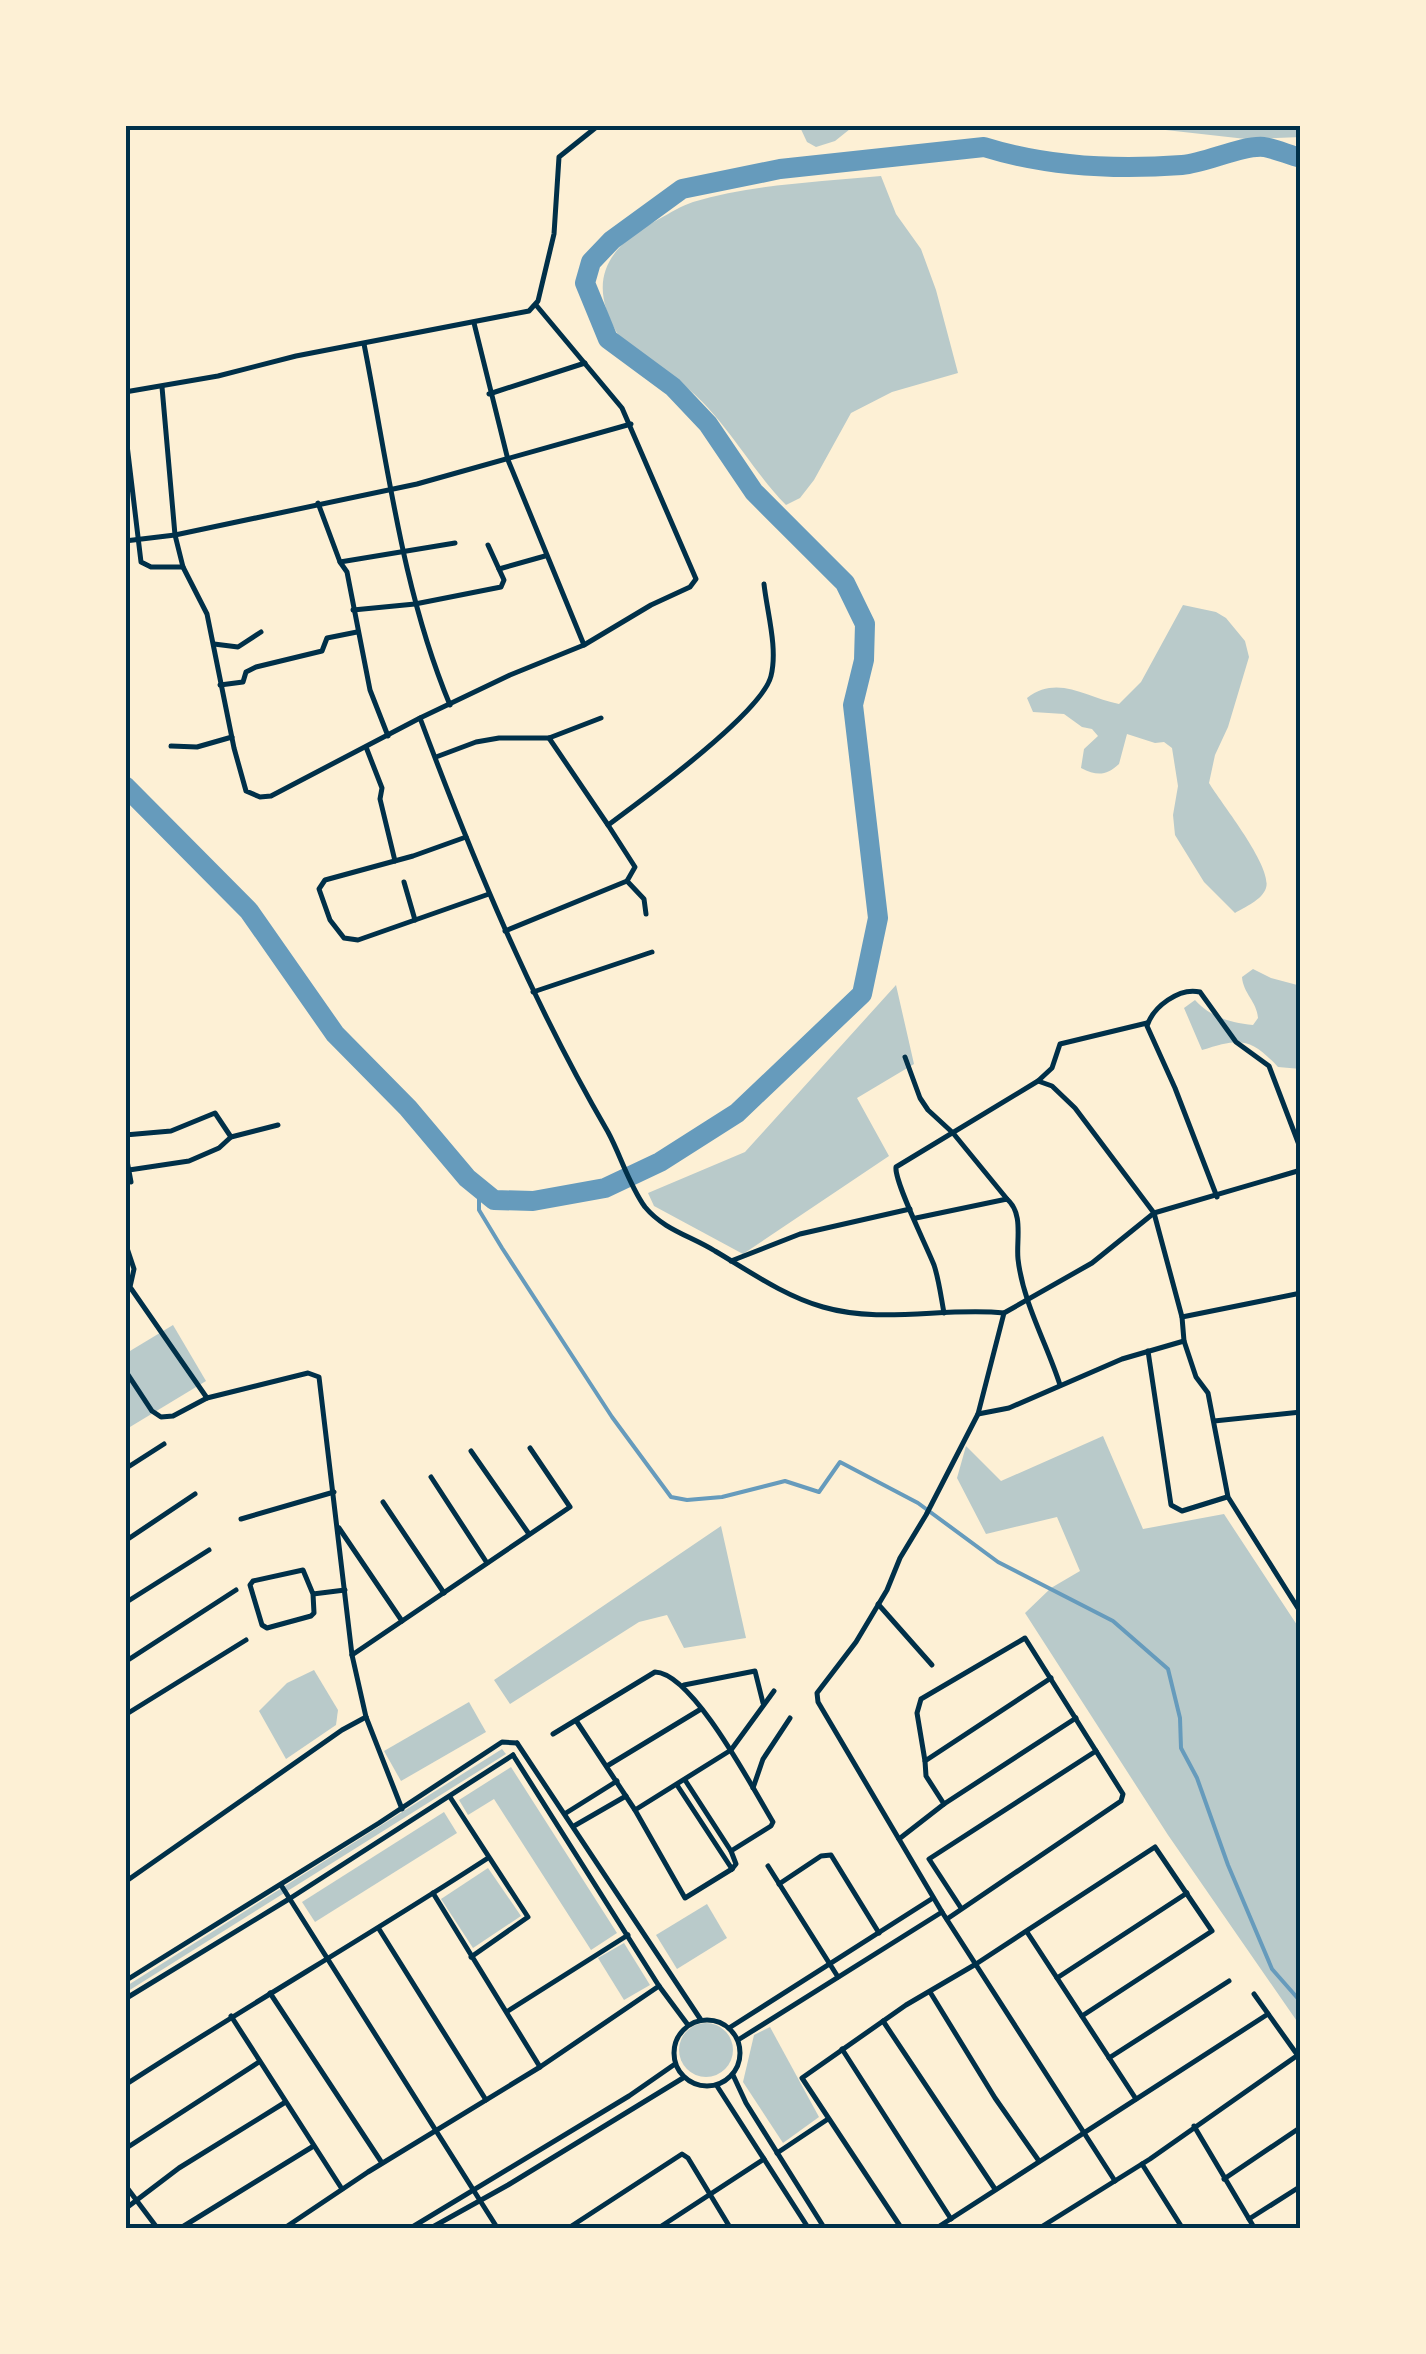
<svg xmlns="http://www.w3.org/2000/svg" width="1426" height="2354" font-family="Montserrat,sans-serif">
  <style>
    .green { fill: #b9caca }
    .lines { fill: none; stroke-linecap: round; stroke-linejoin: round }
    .stream { stroke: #669bbc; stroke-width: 4 }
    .river { stroke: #669bbc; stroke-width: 20 }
    .minor { stroke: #003049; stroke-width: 5 }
    .neatline { fill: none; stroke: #003049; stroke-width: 4 }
  </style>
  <rect width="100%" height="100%" fill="#fdf0d5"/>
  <g class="green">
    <path d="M 799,125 L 855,125 L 835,141 L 816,147 L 807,142 Z"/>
    <path d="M 1121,125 L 1301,125 L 1301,137 L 1246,139 Z"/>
    <path d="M 881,176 L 896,214 L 921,249 L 936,290 L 958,373 L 892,392 L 851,413 L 814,480 L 800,498 L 786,505 C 747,465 723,413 677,380 C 661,369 627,349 617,333 C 586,279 608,246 659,219 C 670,213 681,206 693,202 C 753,184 820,182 881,176 Z"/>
    <path d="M 1183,605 L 1216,612 L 1226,618 L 1245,641 L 1249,657 L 1228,727 L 1215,755 L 1209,783 C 1221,803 1273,867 1266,888 C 1262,900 1245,907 1235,913 L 1204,882 L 1175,835 L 1173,815 L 1178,786 L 1172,748 L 1164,742 L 1155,743 L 1127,734 L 1119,764 C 1106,776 1097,776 1081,768 L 1084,749 L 1098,736 L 1092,729 L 1082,727 L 1064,714 L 1033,712 L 1027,698 C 1058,674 1087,698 1119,704 L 1141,682 Z"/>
    <path d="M 1253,969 L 1271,978 L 1301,986 L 1301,1069 L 1278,1067 C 1250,1037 1240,1038 1202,1050 L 1184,1008 L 1195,1000 C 1210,1017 1231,1023 1253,1025 L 1258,1018 C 1257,1002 1243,993 1242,977 Z"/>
    <path d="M 896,985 L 914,1064 L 857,1098 L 889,1156 L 743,1254 L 654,1206 L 648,1193 L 745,1152 Z"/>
    <path d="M 173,1325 L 206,1381 L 125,1430 L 125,1354 Z"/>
    <path d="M 1103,1436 L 1143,1529 L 1224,1514 L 1301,1631 L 1301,2027 L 1168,1835 L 1025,1613 L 1051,1588 L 1080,1571 L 1057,1517 L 986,1534 L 957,1478 L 966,1446 L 1001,1481 Z"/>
    <path d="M 721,1526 L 746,1638 L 684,1648 L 667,1615 L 639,1622 L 510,1704 L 494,1680 Z"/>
    <path d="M 314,1670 L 338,1710 L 336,1725 L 286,1759 L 259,1711 L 287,1683 Z"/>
    <path d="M 469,1702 L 486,1732 L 401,1781 L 384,1751 Z"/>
    <path d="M 502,1749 L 506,1754 L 125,1993 L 125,1987 Z"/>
    <path d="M 511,1767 L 617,1933 L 591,1950 L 494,1799 L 468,1815 L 459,1800 Z"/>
    <path d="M 444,1812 L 457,1833 L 315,1922 L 302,1902 Z"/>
    <path d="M 488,1868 L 521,1916 L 473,1948 L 441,1899 Z"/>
    <path d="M 707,1904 L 727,1938 L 677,1969 L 656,1935 Z"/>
    <path d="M 624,1943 L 650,1985 L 624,2000 L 598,1958 Z"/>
    <circle cx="706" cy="2050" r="27"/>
    <path d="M 770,2027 L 819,2117 L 783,2143 L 743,2082 L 754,2035 Z"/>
  </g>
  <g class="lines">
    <path class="stream" d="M 479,1188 L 479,1210 L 502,1248 L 612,1417 L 671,1497 L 687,1500 L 722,1497 L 785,1481 L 819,1492 L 840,1462 L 918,1503 L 998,1562 L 1113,1621 L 1168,1669 L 1180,1718 L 1181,1748 L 1197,1778 L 1228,1865 L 1272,1969 L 1301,2002"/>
    <path class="river" d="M 125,786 L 249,911 L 335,1034 L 408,1108 L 467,1178 L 494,1200 L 533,1201 L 605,1188 L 660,1162 L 737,1113 L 862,994 L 878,918 L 853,705 L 864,660 L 865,624 L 845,583 L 754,492 L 708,424 L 673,387 L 608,339 L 585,283 L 591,262 L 612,240 L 682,189 L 780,169 L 984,147 C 1048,167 1116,170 1182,165 C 1207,163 1241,145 1264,147 C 1276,149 1289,155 1301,158"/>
    <g class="minor">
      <path d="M 474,323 L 508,460 L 584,645"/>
      <path d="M 364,344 C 388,465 402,590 450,705"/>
      <path d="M 162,387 L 175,535 L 183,567 L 207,614 L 234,748 L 246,791 L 260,797 L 271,796 L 420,718 L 510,675 L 584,645 L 651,605 L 690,587 L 696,579 L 622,408 L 536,305"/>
      <path d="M 125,392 L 218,376 L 296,356 L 529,311 L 538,301 L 554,234 L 559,157 L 599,125"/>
      <path d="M 489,394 L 585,363"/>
      <path d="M 125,428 L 141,562 L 151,567 L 183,567"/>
      <path d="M 318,503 L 340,562 L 347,572 L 370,690 L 388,736"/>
      <path d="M 125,541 L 175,535 L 417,484 L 631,424"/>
      <path d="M 340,562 L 455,543"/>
      <path d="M 499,569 L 545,556"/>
      <path d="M 353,610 L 415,604 L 501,587 L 504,580 L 488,545"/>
      <path d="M 214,644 L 238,647 L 261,632"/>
      <path d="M 220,685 L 243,682 L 246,672 L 256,667 L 322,651 L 327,638 L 357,632"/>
      <path d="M 420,718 C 473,860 531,1000 608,1132 C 621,1156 629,1185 645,1207 C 664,1230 691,1236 715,1251 C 749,1271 784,1296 823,1307 C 881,1324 945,1307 1004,1313"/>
      <path d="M 549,738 L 608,825 C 642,800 762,713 771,676 C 778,648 767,612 764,584"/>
      <path d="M 171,746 L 197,747 L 232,737"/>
      <path d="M 366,747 L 382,788 L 380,799 L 395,861"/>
      <path d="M 436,757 L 476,742 L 499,738 L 549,738 L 601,718"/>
      <path d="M 466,837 L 413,856 L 325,880 L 319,889 L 330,920 L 344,938 L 358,940 L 489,894"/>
      <path d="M 627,881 L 644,899 L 646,914"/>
      <path d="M 404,882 L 415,920"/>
      <path d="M 505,931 L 627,881 L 635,867 L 608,825"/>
      <path d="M 533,992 L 652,952"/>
      <path d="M 905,1057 L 920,1098 L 928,1110 L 953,1133 L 1007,1199"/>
      <path d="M 1038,1081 L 1052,1086 L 1075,1108 L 1154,1213 L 1182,1317 L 1184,1341 L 1196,1377 L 1208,1393 L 1228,1497 L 1301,1613"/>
      <path d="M 125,1135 L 171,1131 L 215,1113 L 231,1137"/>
      <path d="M 125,1150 L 131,1182"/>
      <path d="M 129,1170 L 189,1161 L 219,1148 L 231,1137 L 278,1125"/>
      <path d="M 1217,1197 L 1175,1088 L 1147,1026 C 1153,1007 1179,987 1200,992 L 1236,1042 L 1269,1066 L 1301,1150"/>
      <path d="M 916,1218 L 1007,1199 C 1024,1214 1016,1240 1018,1259 C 1023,1303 1047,1344 1060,1385"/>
      <path d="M 125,1242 L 134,1269 L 130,1287 L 207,1398"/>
      <path d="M 731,1261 L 800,1234 L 910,1209"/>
      <path d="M 944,1313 C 941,1297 939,1280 934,1265 C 926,1245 894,1181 896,1167 L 1038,1081 L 1052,1068 L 1060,1044 L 1147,1023"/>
      <path d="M 1182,1317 L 1301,1293"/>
      <path d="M 1148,1351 L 1171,1505 L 1182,1511 L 1227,1497"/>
      <path d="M 125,1370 L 152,1411 L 161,1417 L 173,1416 L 207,1398 L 308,1373 L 319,1377 L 352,1655 L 366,1717 L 402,1809"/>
      <path d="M 978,1414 L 1009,1408 L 1122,1359 L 1184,1341"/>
      <path d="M 1214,1421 L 1301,1412"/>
      <path d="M 471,1451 L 529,1534"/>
      <path d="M 125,1469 L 164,1444"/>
      <path d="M 431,1477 L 487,1563"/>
      <path d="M 383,1502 L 444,1593"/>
      <path d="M 241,1519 L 334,1492"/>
      <path d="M 339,1528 L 402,1621"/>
      <path d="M 125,1541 L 195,1494"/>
      <path d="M 313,1594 L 314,1613 L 311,1616 L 267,1628 L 262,1625 L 250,1585 L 253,1581 L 303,1570 L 313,1594 L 345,1590"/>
      <path d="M 125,1603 L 209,1550"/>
      <path d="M 878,1604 L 932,1665"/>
      <path d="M 352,1655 L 570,1507 L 530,1448"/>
      <path d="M 125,1662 L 236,1590"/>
      <path d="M 684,1685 L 755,1671 L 763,1703"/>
      <path d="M 125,1715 L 246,1640"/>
      <path d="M 577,1722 L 635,1810 L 685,1898 L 732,1869"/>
      <path d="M 553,1734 L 655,1672 C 693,1673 753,1789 773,1822 L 771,1826 L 731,1851"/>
      <path d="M 517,1743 L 701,2020"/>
      <path d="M 513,1755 L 659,1986 L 688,2025"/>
      <path d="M 925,1761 L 917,1713 L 921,1699 L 1025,1638 L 1123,1794 L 1121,1801 L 947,1919"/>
      <path d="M 607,1766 L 701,1709"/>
      <path d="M 685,1780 L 731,1851 L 736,1864 L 732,1869"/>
      <path d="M 677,1785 L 732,1869"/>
      <path d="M 753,1788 L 763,1759 L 790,1718"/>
      <path d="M 450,1797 L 528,1917 L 471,1957"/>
      <path d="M 944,1804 L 926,1776 L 925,1761 L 1051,1678"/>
      <path d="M 635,1810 L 731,1750 L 774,1691"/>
      <path d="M 566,1813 L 617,1781"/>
      <path d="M 574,1826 L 626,1796"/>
      <path d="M 899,1839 L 944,1804 L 1076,1718"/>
      <path d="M 768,1866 L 838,1977"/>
      <path d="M 125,1882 L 342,1730 L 366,1717"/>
      <path d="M 779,1884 L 821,1856 L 831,1855 L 879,1933"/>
      <path d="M 281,1885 L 498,2229"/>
      <path d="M 433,1893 L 540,2067"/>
      <path d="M 961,1908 L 929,1859 L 1096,1751"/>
      <path d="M 379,1929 L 486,2100"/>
      <path d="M 1027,1932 L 1136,2099"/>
      <path d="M 1057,1978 L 1187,1893"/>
      <path d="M 125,1981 L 379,1823 L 502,1742 L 517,1743"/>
      <path d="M 930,1992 L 995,2098 L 1039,2161"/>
      <path d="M 270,1993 L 382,2163"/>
      <path d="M 1254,1994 L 1301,2060"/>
      <path d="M 125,1999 L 289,1899 L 513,1755"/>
      <path d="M 508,2011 L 628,1935"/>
      <path d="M 231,2016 L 342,2189"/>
      <circle cx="707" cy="2053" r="33"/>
      <path d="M 883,2021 L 995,2189"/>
      <path d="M 729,2028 L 933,1898"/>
      <path d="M 738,2040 L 942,1912"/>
      <path d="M 842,2049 L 951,2219"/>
      <path d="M 1109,2058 L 1229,1981"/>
      <path d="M 733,2075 L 746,2103 L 825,2229"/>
      <path d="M 125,2085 C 245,2007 368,1936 488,1858"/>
      <path d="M 717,2086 L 809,2229"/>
      <path d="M 1194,2126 L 1255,2229"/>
      <path d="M 125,2149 L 259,2062"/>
      <path d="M 777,2153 L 828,2119"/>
      <path d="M 1142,2164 L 1183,2229"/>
      <path d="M 1224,2179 L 1301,2127"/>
      <path d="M 1115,2181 L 942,1912 L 818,1702 L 817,1693 L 856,1642 L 887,1590 L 900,1558 L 926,1515 L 978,1414 L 1004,1313 L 1092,1263 L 1154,1213 L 1301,1170"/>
      <path d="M 125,2185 L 158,2229"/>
      <path d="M 125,2209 L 179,2168 L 284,2103"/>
      <path d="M 1249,2219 L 1301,2186"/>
      <path d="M 179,2229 L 312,2147"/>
      <path d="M 283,2229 L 368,2172 L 540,2067 L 659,1986"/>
      <path d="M 409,2229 L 629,2096 L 675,2064"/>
      <path d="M 429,2229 L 508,2185 L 683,2078"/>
      <path d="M 567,2229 L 682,2154 L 688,2158 L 731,2229"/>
      <path d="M 657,2229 L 764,2159"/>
      <path d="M 902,2229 L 802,2078 L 906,2005 L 976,1964 L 1155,1847 L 1212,1931 L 1082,2016"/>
      <path d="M 935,2229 L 1268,2014"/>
      <path d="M 1038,2229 L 1150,2159 L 1298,2055"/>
    </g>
  </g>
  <rect width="1426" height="2354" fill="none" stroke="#fdf0d5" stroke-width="255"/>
  <rect x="128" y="128" width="1170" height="2098" class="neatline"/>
</svg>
